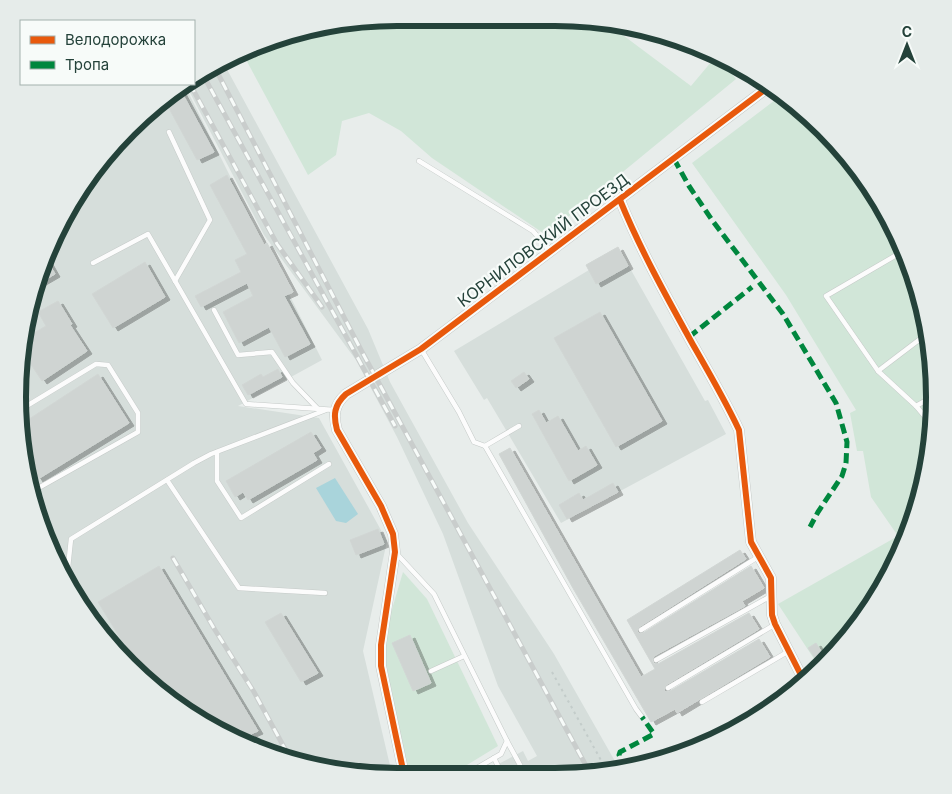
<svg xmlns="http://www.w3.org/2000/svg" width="952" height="794" font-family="Inter,sans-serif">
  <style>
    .built { fill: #d6dedb }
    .green { fill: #d1e6d8 }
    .water { fill: #a9d4db }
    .building { fill: #cfd4d2; stroke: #d1d6d4; filter: url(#shadow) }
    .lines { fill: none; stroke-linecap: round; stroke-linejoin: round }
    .service-casing { stroke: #c5cac8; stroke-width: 5.5 }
    .tertiary-casing { stroke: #c5cac8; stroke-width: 11 }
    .path { stroke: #c3ccca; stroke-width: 2; stroke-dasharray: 2.5 4; stroke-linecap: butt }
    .service { stroke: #fcfcfc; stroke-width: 4.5 }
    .tertiary { stroke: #fcfcfc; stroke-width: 10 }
    .rail-casing { stroke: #c9cdcc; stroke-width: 5 }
    .rail { stroke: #f7fbf9; stroke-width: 3; stroke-dasharray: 9; stroke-linecap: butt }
    .quiet { stroke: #00873e; stroke-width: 5; stroke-dasharray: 10 5; stroke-linecap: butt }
    .cycleway-casing { stroke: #f7fbf9; stroke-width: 9 }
    .cycleway { stroke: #e8590c; stroke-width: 6 }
    .labels { text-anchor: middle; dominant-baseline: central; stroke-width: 4.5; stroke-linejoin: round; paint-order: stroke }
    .street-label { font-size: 16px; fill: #24423a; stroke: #f7fbf9 }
    .rim { fill: none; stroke: #24423a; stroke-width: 6 }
  </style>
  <defs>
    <filter id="shadow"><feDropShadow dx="5" dy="3" stdDeviation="0" flood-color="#0004"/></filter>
  </defs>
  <rect width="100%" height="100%" fill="#e8edeb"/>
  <g class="built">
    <path d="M 223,62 L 368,329 L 390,382 L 468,523 L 554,654 L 620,770 L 555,776 L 476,776 L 523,751 L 528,761 L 537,756 L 498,686 L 443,534 L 397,437 L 356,360 L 264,235 L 186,85 L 194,84 L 194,79 L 207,68 Z"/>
    <path d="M 185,86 L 322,360 L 238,406 L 319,418 L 387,541 L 363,651 L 392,774 L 390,776 L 372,776 L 275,756 L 207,726 L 147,682 L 82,608 L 46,542 L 21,447 L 18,372 L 38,275 L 81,186 L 129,128 Z"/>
    <path d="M 618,247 L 705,401 L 708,400 L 726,434 L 561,523 L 487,398 L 484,400 L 454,351 L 589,270 L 586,265 Z"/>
  </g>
  <g class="green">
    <path d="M 397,18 L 604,21 L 691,86 L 717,55 L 736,79 L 546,235 L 432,158 L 401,131 L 369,113 L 342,121 L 336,155 L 308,175 L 243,54 L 299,30 Z"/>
    <path d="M 779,97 L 824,129 L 870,186 L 905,252 L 927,323 L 934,397 L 927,471 L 906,542 L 871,608 L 820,668 L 778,604 L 898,536 L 871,497 L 863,451 L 857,451 L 850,413 L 856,410 L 786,295 L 692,163 Z"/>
    <path d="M 403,572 L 427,599 L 498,746 L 449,776 L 409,776 L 384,664 L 387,626 Z"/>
  </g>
  <path class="water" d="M 335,478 L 358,514 L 346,523 L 336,521 L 316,488 Z"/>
  <g class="building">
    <path d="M 181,91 L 214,152 L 197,160 L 165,101 Z"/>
    <path d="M 227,175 L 264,245 L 267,243 L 293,292 L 284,296 L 310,344 L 285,357 L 269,327 L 239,343 L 223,312 L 253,296 L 247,283 L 201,307 L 195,296 L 241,272 L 235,260 L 247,254 L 210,185 Z"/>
    <path d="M 618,247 L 628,266 L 596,284 L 586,265 Z"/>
    <path d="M 46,258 L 55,274 L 36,285 L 38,275 Z"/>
    <path d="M 145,262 L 165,297 L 113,328 L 92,294 Z"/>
    <path d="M 58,301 L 72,324 L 70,325 L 87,351 L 42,381 L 22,351 L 25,338 L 46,326 L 38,312 Z"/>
    <path d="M 600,312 L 662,421 L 616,447 L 554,338 Z"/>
    <path d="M 278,369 L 282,377 L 248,395 L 242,385 L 261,374 L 263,377 Z"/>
    <path d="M 524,372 L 529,379 L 516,388 L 511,381 Z"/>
    <path d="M 98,374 L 129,423 L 38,479 L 23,454 L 21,447 L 20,425 Z"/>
    <path d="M 539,410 L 546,423 L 558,416 L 578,451 L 586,446 L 597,465 L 569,481 L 532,414 Z"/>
    <path d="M 311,432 L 321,448 L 313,453 L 317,460 L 248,500 L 243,492 L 235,497 L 226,481 Z"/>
    <path d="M 510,448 L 641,677 L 655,669 L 627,620 L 740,550 L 746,559 L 639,627 L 637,631 L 640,634 L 643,633 L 751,566 L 764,588 L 742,601 L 745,606 L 654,656 L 652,660 L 654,664 L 658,664 L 749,613 L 759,629 L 666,685 L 664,690 L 666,692 L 670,691 L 759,639 L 770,657 L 677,713 L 675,709 L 651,722 L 574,590 L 499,454 Z"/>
    <path d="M 613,483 L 618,492 L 567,519 L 559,505 L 579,493 L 583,500 Z"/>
    <path d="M 378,529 L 384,544 L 356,555 L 350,540 Z"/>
    <path d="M 159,566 L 258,731 L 251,734 L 260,750 L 208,726 L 147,682 L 98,602 Z"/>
    <path d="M 281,613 L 318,673 L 301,682 L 265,622 Z"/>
    <path d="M 410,635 L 431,683 L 413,691 L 392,643 Z"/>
    <path d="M 816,643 L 827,661 L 821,667 L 808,648 Z"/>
  </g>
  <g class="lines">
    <g class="service-casing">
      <g id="service">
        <path d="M 169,132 L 210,220 L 175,281"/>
        <path d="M 419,161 L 533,231 L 550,251"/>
        <path d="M 905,250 L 826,296 L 878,371 L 916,406 L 932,425"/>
        <path d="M 93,263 L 148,234 L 246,404 L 335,410"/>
        <path d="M 214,310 L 238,355 L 272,352 L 293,383 L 318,409"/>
        <path d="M 421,349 L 459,412 L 474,442 L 485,446 L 636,709 L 642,717"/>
        <path d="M 878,371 L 928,333"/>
        <path d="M 19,400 L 24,407"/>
        <path d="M 916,406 L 934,396"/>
        <path d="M 20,410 L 96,364 L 108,365 L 138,413 L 138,432 L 33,491"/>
        <path d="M 485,446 L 519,426"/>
        <path d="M 217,452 L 217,481 L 241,518 L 329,464"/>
        <path d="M 167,480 L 239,588 L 325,593"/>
        <path d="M 396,553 L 434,594 L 507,741 L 501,754 L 463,776"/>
        <path d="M 92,620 L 67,577 L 71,539 L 194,463 L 211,454 L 326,410"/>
        <path d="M 641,630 L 758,557"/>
        <path d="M 656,660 L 771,596"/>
        <path d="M 431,671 L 464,656"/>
        <path d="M 668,688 L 774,625"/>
        <path d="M 702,702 L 789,651"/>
        <path d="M 507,741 L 526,776"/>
        <path d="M 494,758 L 503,776"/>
      </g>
    </g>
    <g class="tertiary-casing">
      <g id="tertiary">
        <path d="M 620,200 C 640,249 666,296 692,343 C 708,371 725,400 739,430 L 751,542 L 771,578 L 772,615 L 775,624 L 804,681"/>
        <path d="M 402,776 L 402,765 L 381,666 L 381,645 L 395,552 L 393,534 L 381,506 L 337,430 C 333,415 334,405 346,394 L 421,349 L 767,88"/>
      </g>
    </g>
    <path class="path" d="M 552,672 L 607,771"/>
    <use href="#service" class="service"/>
    <use href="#tertiary" class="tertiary"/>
    <g class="rail-casing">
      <g id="rail">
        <path d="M 214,66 L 361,350 L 590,773"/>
        <path d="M 202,73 L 395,426"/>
        <path d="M 190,84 L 277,244 L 322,307"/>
        <path d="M 173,558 L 215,630 L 254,692 L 291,760"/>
      </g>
    </g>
    <use href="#rail" class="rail"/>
    <g class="quiet">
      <path d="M 674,159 L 689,186 L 712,220 L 783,314 L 836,403 L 847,442 L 846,463 L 842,476 L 818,512 L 810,527"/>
      <path d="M 689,337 L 752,287"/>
      <path d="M 626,769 L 619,755 L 620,752 L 654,734 L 642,717"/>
    </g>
    <g class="cycleway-casing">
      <g id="cycleway">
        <path d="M 620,200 C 640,249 666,296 692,343 C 708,371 725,400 739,430 L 751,542 L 771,578 L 772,615 L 775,624 L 804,681"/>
        <path d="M 402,776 L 402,765 L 381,666 L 381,645 L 395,552 L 393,534 L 381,506 L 337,430 C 333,415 334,405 346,394 L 421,349 L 767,88"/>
      </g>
    </g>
    <use href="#cycleway" class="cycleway"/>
  </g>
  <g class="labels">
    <g class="street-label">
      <text transform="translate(543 240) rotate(-37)">КОРНИЛОВСКИЙ ПРОЕЗД</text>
    </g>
  </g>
  <path d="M0 0H952V794H0ZM397 26H555A371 371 0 0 1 926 397V397A371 371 0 0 1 555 768H397A371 371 0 0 1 26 397V397A371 371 0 0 1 397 26Z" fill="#e6ecea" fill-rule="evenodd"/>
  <path class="rim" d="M397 26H555A371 371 0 0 1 926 397V397A371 371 0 0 1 555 768H397A371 371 0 0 1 26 397V397A371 371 0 0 1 397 26Z"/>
  <rect x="20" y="20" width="175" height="65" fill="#f7fbf9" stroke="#a3b1ad"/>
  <rect x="30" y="36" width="25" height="8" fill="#e8590c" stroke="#a3b1ad"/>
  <text x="65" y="45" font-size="15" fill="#24423a">Велодорожка</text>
  <rect x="30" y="61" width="25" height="8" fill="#00873e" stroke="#a3b1ad"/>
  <text x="65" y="70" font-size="15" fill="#24423a">Тропа</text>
  <g transform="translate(907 45)" stroke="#f7fbf9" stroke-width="4" paint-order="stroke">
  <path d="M0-4L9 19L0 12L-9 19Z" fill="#24423a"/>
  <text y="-8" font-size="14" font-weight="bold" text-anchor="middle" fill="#24423a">С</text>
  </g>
</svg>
